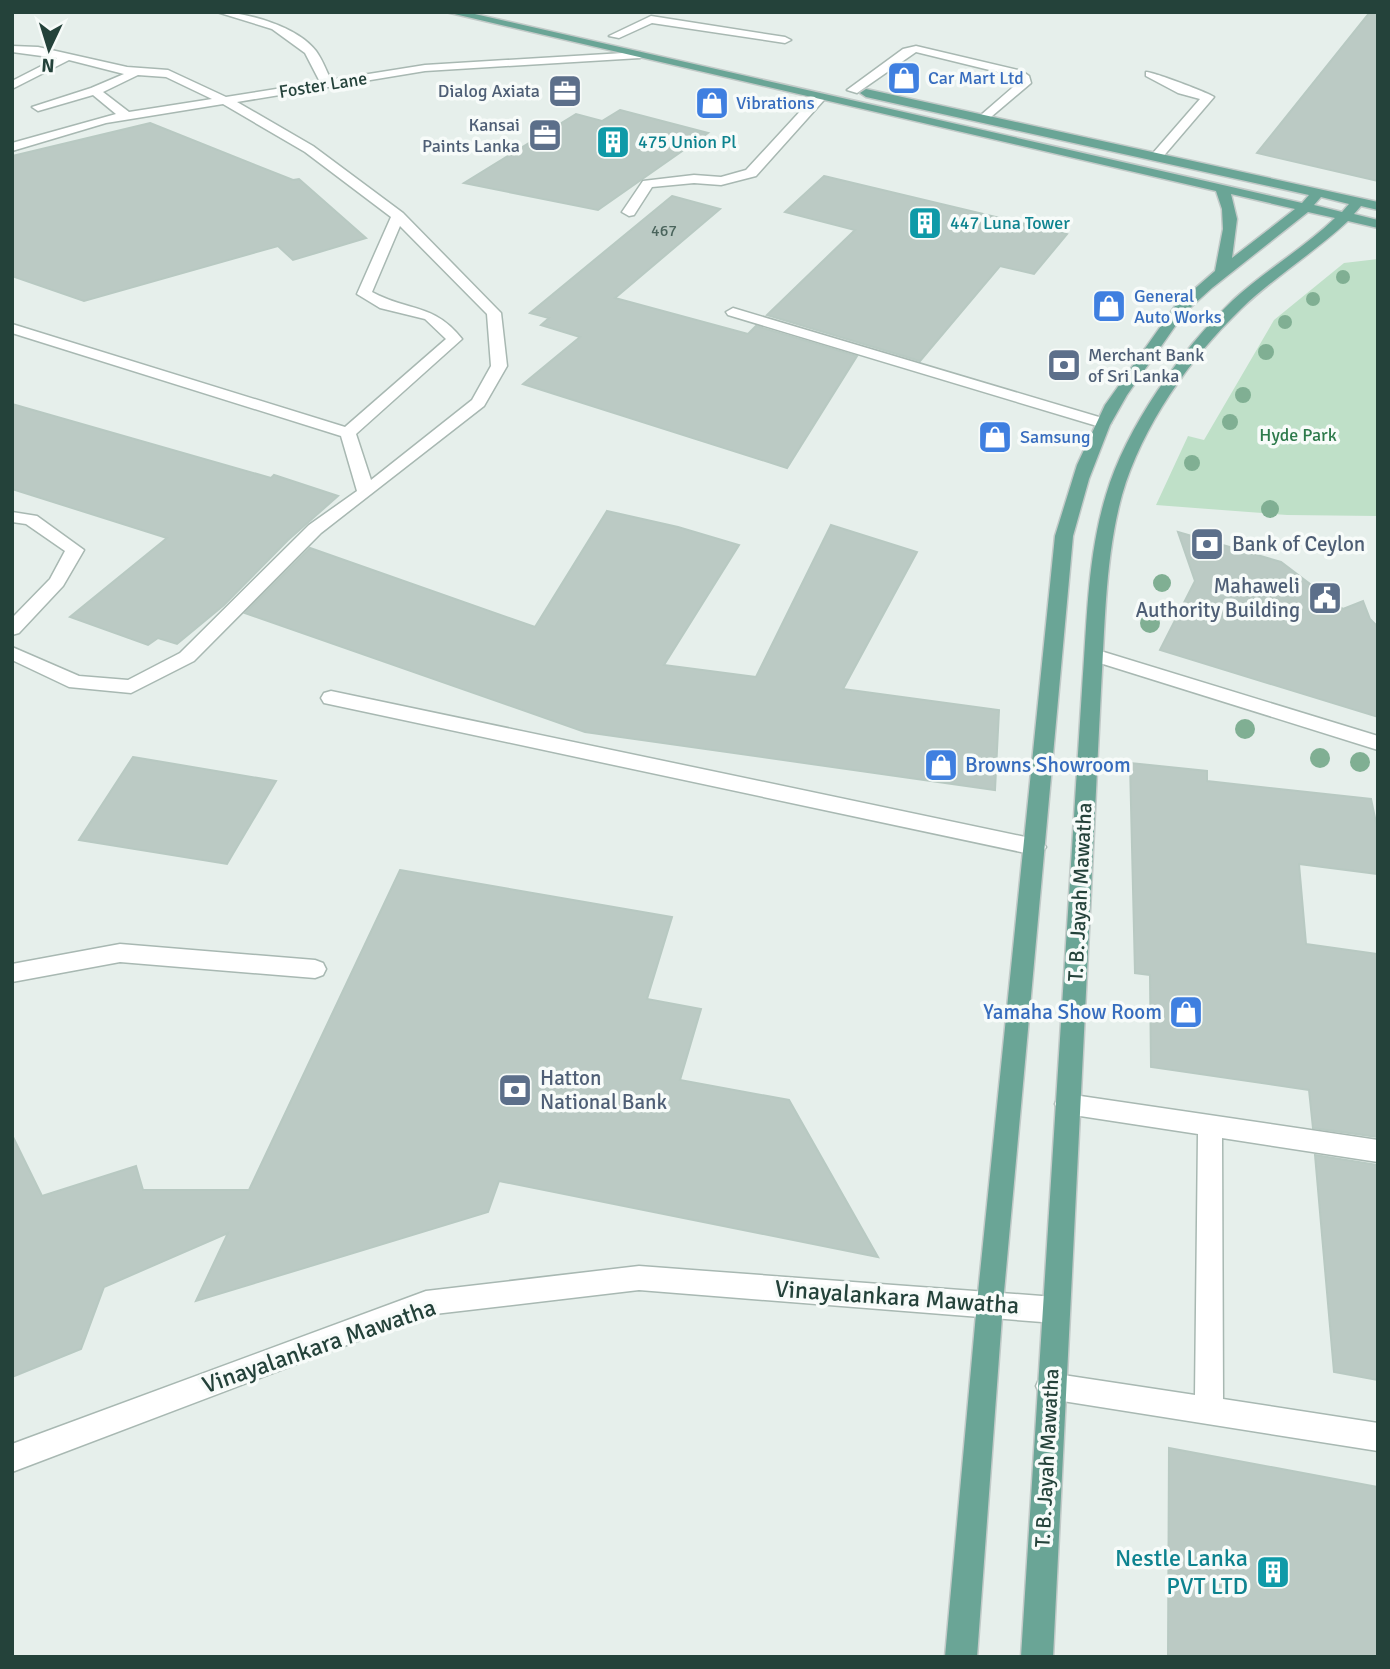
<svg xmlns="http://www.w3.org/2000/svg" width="1390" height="1669" font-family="Signika,sans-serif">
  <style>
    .green { fill: #bfe0c8 }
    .building { fill: #bbcac4; stroke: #b8c9c2; stroke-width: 2 }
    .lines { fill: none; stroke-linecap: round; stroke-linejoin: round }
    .minor-casing { stroke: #a8b8b2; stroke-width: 3 }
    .major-casing { stroke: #c2cac8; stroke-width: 3 }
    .minor { fill: #fff; fill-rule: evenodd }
    .major { fill: #6aa596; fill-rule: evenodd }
    .tree { fill: #80af93 }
    .labels { text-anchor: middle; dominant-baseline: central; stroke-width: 7; stroke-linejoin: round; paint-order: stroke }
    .far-number-label { font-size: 16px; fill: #4a645c }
    .far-shop-label { font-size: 18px; fill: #366cbe; stroke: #f7fbf9; text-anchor: start }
    .far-street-label { font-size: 18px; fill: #24423a; stroke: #f7fbf9 }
    .far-service-label { font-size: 18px; fill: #4e5e75; stroke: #f7fbf9; text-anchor: end }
    .far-culture-label { font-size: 18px; fill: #0d838f; stroke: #f7fbf9; text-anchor: start }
    .far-park-label { font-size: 18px; fill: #2d7a4b; stroke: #f7fbf9 }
    .service-label { font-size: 21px; fill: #4e5e75; stroke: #f7fbf9; text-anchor: start }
    .shop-label { font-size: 21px; fill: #366cbe; stroke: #f7fbf9; text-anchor: start }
    .street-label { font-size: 21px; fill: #24423a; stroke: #f7fbf9 }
    .near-street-label { font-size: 24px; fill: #24423a; stroke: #f7fbf9 }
    .near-culture-label { font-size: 24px; fill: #0d838f; stroke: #f7fbf9; text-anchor: end }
  </style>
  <rect width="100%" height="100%" fill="#e6efeb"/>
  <path class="green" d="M 1378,259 L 1378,516 L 1287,515 L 1156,505 L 1188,436 L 1204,440 L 1274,320 L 1344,263 Z"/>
  <g class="building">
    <path d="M 1370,12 L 1378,12 L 1378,181 L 1257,153 Z"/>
    <path d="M 620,110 L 708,133 L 598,210 L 464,183 L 576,114 L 602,121 Z"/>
    <path d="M 150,123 L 293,180 L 299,179 L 366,238 L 293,260 L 278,246 L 84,301 L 12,276 L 12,156 Z"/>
    <path d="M 824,176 L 1067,234 L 1034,274 L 1000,266 L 920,361 L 767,315 L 855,230 L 785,212 Z"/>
    <path d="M 672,196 L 720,209 L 615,298 L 748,334 L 756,326 L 857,356 L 787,468 L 523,384 L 580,337 L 541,325 L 549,318 L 530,313 Z"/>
    <path d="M 12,404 L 271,478 L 274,475 L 338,496 L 288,540 L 224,605 L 177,644 L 158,638 L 148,645 L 70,617 L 167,538 L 12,489 Z"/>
    <path d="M 607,511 L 678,527 L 739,545 L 664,665 L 756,677 L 831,525 L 917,552 L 843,689 L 999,710 L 995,790 L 585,732 L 245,613 L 310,548 L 535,627 Z"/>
    <path d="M 1178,532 L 1281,562 L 1343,609 L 1363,601 L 1370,619 L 1378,627 L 1378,717 L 1160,650 L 1195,581 Z"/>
    <path d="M 133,757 L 276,781 L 227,864 L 79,840 Z"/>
    <path d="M 1130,763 L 1207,771 L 1207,781 L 1371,799 L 1378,832 L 1378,874 L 1299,864 L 1306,944 L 1378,954 L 1378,1137 L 1313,1128 L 1309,1090 L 1151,1067 L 1150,975 L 1135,973 Z"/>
    <path d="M 400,870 L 672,917 L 647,999 L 701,1009 L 680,1080 L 789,1100 L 878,1257 L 499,1181 L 488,1212 L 196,1301 L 228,1233 L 104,1287 L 81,1349 L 12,1377 L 12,1135 L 42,1196 L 136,1166 L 143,1190 L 249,1190 Z"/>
    <path d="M 1315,1155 L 1378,1165 L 1378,1380 L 1334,1372 Z"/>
    <path d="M 1169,1448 L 1378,1487 L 1378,1657 L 1168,1657 Z"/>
  </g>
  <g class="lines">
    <g class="minor-casing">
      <g id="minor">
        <path d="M 217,12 C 246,12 297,26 316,51 C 322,59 326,70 331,80 L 425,65 L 640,52 L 646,55 L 640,58 L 425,71 L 237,102 L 313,146 L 403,213 L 501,313 L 507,366 L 484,406 L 321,533 L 194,661 L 131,693 L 69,687 L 12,660 L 12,647 L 79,676 L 128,680 L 180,653 L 309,525 L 357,491 L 341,436 L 12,333 L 12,324 L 345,427 L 446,339 L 425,319 L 380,308 L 357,294 L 391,217 L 305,152 L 223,104 L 106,123 L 12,151 L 12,143 L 116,114 L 93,95 L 38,111 L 32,107 L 91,88 L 124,74 L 69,60 L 12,89 L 12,81 L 57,58 L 12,52 L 12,46 L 38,47 L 127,67 L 168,70 L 226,97 L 320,82 L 305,53 L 272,29 ZM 138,75 L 166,77 L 212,99 L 129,112 L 103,92 ZM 400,226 L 487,314 L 491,366 L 472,400 L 371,480 L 356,434 L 462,339 C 434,303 409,312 372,292 Z"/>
        <path d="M 651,16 L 785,37 L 791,40 L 785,43 L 652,23 L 619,38 L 609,36 Z"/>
        <path d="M 916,46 L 1022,71 L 1029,76 L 1031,83 L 985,122 L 979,118 L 981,115 L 1019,82 L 1014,76 L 916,52 L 857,93 L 847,90 L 903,49 Z"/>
        <path d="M 1146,72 C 1151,71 1209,93 1214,97 L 1161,159 L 1157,160 L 1151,156 L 1153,153 L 1200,99 L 1178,93 L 1146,76 Z"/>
        <path d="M 820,93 L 826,97 L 824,100 L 756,176 L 721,185 L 694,183 L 652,187 L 634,215 L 629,216 L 622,212 L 643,181 L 694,175 L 721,177 L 746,170 L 816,94 Z"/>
        <path d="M 733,308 L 1109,420 L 1111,423 L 1103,428 L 1097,426 L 728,315 L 726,312 Z"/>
        <path d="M 12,512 L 37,516 L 84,550 L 63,586 L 19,633 L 12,635 L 12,618 L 50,579 L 65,551 L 26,524 L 12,522 Z"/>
        <path d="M 1094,649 L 1378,736 L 1378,750 L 1087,659 L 1085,655 L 1087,651 Z"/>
        <path d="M 331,691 L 1035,839 L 1042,841 L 1046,847 L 1042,853 L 1035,855 L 324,703 L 321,698 L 324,693 Z"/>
        <path d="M 120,944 L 315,960 L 323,963 L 326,969 L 323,975 L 315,978 L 120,962 L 12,982 L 12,964 Z"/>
        <path d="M 1067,1094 L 1378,1140 L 1378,1162 L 1222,1138 L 1223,1399 L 1378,1423 L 1378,1451 L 1050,1399 L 1040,1395 L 1036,1386 L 1040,1377 L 1050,1373 L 1195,1395 L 1198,1134 L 1067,1114 L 1058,1111 L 1055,1104 L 1058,1097 Z"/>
        <path d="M 639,1266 L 1055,1297 L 1064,1301 L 1068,1310 L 1064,1319 L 1055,1323 L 639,1290 L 426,1315 L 12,1472 L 12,1444 L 426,1291 Z"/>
      </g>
    </g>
    <g class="major-casing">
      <path id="major" d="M 446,12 L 466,12 L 1302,203 L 1309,195 L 866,97 L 860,93 L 866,89 L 1378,202 L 1378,210 L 1361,206 L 1354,214 L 1378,220 L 1378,228 L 1348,221 C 1314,253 1274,277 1241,309 C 1190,358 1142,426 1122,495 C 1105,557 1105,626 1101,690 L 1053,1657 L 1021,1657 L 1082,690 C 1087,626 1087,557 1106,495 C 1126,427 1181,350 1232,301 C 1264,271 1303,249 1335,218 L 1308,212 L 1212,288 L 1191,307 L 1176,325 L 1127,395 L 1110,425 L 1089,479 L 1073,536 L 1003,1303 L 977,1657 L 945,1657 L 977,1303 L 1055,536 L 1077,465 L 1105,405 L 1175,306 L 1215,271 L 1223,229 L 1222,209 L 1216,191 ZM 1231,194 L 1295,209 L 1232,258 L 1237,219 ZM 1321,197 L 1349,204 L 1342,212 L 1314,205 Z"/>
    </g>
    <use href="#minor" class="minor"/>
    <use href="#major" class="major"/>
  </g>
  <g class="tree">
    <circle cx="1343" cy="277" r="7"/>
    <circle cx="1313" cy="299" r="7"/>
    <circle cx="1285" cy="322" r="7"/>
    <circle cx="1266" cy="352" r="8"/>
    <circle cx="1243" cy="395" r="8"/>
    <circle cx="1230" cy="422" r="8"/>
    <circle cx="1192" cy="463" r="8"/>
    <circle cx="1270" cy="509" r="9"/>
    <circle cx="1162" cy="583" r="9"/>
    <circle cx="1150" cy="623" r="10"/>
    <circle cx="1245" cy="729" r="10"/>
    <circle cx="1320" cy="758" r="10"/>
    <circle cx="1360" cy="762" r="10"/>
  </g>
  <defs>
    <g id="shop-square" transform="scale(1.75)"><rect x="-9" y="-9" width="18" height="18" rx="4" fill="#3f7fe0" stroke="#f7fbf9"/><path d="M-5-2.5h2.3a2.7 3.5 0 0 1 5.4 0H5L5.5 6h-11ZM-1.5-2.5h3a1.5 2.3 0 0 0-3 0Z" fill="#fff"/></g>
    <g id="office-square" transform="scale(1.75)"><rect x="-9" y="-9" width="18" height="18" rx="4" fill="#5c6f8a" stroke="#f7fbf9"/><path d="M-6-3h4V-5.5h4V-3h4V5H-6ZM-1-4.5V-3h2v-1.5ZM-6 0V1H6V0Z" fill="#fff"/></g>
    <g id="building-square" transform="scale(1.75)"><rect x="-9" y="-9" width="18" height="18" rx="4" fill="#0f9aa8" stroke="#f7fbf9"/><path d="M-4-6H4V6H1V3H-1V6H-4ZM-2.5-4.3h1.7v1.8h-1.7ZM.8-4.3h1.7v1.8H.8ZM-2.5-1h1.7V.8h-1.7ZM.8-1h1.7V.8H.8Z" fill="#fff"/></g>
    <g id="bank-square" transform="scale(1.75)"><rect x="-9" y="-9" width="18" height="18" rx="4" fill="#5c6f8a" stroke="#f7fbf9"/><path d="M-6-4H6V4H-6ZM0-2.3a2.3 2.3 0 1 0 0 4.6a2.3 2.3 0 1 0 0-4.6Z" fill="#fff"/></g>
    <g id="civic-square" transform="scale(1.75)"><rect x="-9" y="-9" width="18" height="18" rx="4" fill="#5c6f8a" stroke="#f7fbf9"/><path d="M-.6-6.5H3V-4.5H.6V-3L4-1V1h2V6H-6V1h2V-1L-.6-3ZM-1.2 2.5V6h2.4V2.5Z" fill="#fff"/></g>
  </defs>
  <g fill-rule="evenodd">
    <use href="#shop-square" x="904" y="78"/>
    <use href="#office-square" x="565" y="91"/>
    <use href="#shop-square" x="712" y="103"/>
    <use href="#office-square" x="545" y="135"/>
    <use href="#building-square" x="613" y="142"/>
    <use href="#building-square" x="925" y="223"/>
    <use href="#shop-square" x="1109" y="306"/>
    <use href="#bank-square" x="1064" y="365"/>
    <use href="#shop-square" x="995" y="437"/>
    <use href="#bank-square" x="1207" y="544"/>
    <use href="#civic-square" x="1325" y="598"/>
    <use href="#shop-square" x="941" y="765"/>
    <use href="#shop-square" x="1186" y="1012"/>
    <use href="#bank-square" x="515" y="1090"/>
    <use href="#building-square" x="1273" y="1572"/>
  </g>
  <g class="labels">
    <g class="far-number-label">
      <text x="664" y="231">467</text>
    </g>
    <g class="far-shop-label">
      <text x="928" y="78">Car Mart Ltd</text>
      <text x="736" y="103">Vibrations</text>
      <text x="1134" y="296">General<tspan x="1134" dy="21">Auto Works</tspan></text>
      <text x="1020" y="437">Samsung</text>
    </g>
    <g class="far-street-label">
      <text transform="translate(323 85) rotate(-9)">Foster Lane</text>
    </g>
    <g class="far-service-label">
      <text x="540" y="91">Dialog Axiata</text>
      <text x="520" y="125">Kansai<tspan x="520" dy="21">Paints Lanka</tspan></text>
      <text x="1088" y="355" text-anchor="start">Merchant Bank<tspan x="1088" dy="21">of Sri Lanka</tspan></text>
    </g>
    <g class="far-culture-label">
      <text x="638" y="142">475 Union Pl</text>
      <text x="950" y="223">447 Luna Tower</text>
    </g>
    <g class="far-park-label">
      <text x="1298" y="435">Hyde Park</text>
    </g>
    <g class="service-label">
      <text x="1232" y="544">Bank of Ceylon</text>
      <text x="1300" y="586" text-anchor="end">Mahaweli<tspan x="1300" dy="24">Authority Building</tspan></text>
      <text x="540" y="1078">Hatton<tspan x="540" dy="24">National Bank</tspan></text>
    </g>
    <g class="shop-label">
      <text x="965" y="765">Browns Showroom</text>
      <text x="1162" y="1012" text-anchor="end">Yamaha Show Room</text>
    </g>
    <g class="street-label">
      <text transform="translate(1080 892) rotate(-87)">T. B. Jayah Mawatha</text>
      <text transform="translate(1047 1458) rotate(-87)">T. B. Jayah Mawatha</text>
    </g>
    <g class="near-street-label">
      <text transform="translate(897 1297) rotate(4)">Vinayalankara Mawatha</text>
      <text transform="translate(319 1346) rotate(-19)">Vinayalankara Mawatha</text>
    </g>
    <g class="near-culture-label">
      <text x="1248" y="1558">Nestle Lanka<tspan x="1248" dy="28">PVT LTD</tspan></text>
    </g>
  </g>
  <rect width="1390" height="1669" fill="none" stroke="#24423a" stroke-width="28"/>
  <g transform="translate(49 49) rotate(184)" stroke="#f7fbf9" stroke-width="5" paint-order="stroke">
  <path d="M0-5L12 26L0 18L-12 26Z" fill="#24423a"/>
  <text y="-10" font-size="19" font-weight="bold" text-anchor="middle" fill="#24423a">N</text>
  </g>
</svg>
